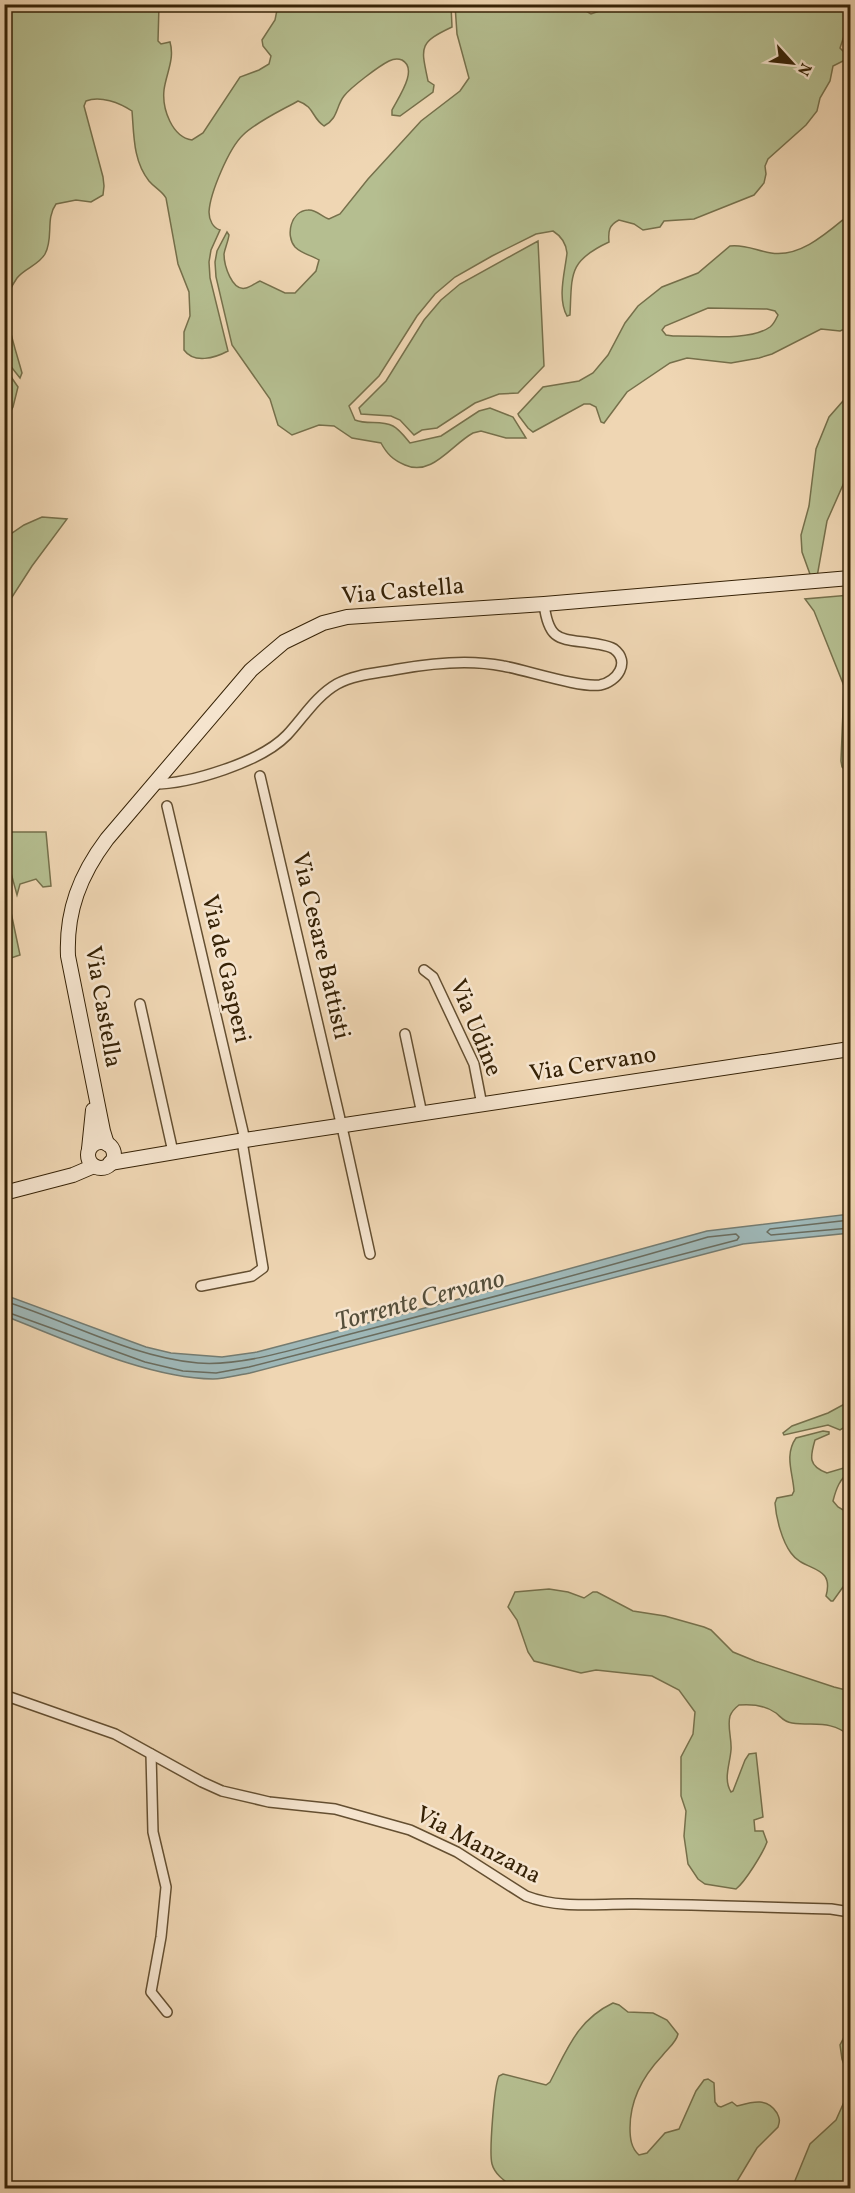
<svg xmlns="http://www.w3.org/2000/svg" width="855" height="2193" font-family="Vollkorn,serif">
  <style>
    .green { fill: #b5be90; stroke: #76704b; stroke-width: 1.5; fill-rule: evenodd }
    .water { fill: #9eb7b7; stroke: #747b70; stroke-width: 1.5 }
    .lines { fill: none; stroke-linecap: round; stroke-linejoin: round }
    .shore { stroke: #6a6c5e; stroke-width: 1.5 }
    .street-casing { stroke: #644f31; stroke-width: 12 }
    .secondary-casing { stroke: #362206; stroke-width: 16 }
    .street { stroke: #f5e4ce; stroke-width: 9 }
    .secondary { stroke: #f5e4ce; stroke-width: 14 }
    .labels { text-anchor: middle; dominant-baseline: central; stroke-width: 5; stroke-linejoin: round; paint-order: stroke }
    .street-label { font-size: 24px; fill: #362206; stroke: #f5e4ce }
    .water-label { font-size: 26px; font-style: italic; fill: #554f3b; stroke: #f5e4ce }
  </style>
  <rect width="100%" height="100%" fill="#efd6b3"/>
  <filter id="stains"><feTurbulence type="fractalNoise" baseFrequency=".00333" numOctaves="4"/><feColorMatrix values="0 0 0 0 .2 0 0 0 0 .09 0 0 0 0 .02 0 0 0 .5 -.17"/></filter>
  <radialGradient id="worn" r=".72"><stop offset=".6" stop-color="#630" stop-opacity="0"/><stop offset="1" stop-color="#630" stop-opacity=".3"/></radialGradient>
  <g class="green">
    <path d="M 5,4 L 159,5 L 158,41 L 161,44 L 170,42 C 175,59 166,74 164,90 C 162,109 172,137 192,140 L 203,133 L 240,77 L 259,70 L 269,64 L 271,56 L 263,46 L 262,40 L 275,20 L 278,5 L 451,5 L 452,27 C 418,43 421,47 428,81 L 434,85 L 433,92 L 400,116 L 392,115 L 392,110 C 398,98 419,69 402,60 C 397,58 393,59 389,61 C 379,66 351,87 344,96 C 336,106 338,119 324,126 C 311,117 315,107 298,101 C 282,110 256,122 243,135 C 229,148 210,193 209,212 C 209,220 213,228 220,230 L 211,250 L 209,262 L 210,278 L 228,351 C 215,358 194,364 184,350 L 184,332 L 190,316 L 189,292 L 178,264 L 166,198 C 162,191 155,188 149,181 C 133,161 134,135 132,111 C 120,103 100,95 86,101 L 84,106 L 103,177 L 104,186 L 103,195 L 91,202 L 76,200 L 56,204 C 45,219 54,238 45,254 C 39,265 25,268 17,278 C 13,284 8,293 7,299 C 4,317 17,354 22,373 L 20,378 L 5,359 L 4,250 L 8,244 L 4,225 Z"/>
    <path d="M 617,5 L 850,5 L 850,28 L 845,33 L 840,48 L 845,53 L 845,60 L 833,66 L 830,81 L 820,98 L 817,111 L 806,125 L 768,159 L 765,166 L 766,174 L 764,183 L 754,195 L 694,219 L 664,221 L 660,227 L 643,230 L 634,224 L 619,220 C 609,225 608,231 609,242 C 568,261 572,274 570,315 L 567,316 C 557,298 565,272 567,253 C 566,243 561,236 553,231 L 536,234 L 492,256 L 455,277 L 435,294 L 417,316 L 379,376 L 349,406 L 355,420 C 367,425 381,420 393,426 C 399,429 405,437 410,443 L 441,436 L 479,411 L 490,408 L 513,417 L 526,438 L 506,438 L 481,431 L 473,433 C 451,445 432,477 405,465 C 393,460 387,454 381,443 L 352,438 L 334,426 L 319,425 L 292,435 L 278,425 L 270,399 L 232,345 L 216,277 L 215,262 L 217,251 L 227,232 L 229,235 C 228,242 225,248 224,254 C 224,265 232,292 246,288 C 251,287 255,283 260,281 L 285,293 L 295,293 L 316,271 L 319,260 C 311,255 302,254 295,247 C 285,235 291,211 308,210 C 316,209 322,217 329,219 L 340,214 L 368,179 L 421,121 L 460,91 L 469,78 L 457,34 L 455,5 L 581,5 L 584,10 L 591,14 Z"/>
    <path d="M 850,214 L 850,327 L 840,331 L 821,329 L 772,354 L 759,358 L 731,363 L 687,358 L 670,363 L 627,392 L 604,423 L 601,422 L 596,407 L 590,404 L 584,404 L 533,432 L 528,428 L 519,416 L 518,414 L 543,387 L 579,381 L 593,373 L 608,355 L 625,323 L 638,306 L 662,287 L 698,273 L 730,246 C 745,244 757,251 771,253 C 801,258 829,231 850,214 ZM 708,308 L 767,309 L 775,311 L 778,315 C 776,319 774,324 770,327 C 749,342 699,335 673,336 L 666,335 L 662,330 L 665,326 Z"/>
    <path d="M 538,241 L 544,366 L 518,393 L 499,394 L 475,403 L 437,428 L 422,430 L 414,435 L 400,420 L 391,416 L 361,414 L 359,408 L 386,381 L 424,320 L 441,300 L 460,284 Z"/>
    <path d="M 5,368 L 18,387 L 13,407 L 5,422 Z"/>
    <path d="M 850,393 L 850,469 L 827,521 L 817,577 L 811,577 L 802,552 L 801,535 L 809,506 L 816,449 L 829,417 Z"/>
    <path d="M 42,517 L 67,519 L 32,566 L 5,608 L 5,538 L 24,525 Z"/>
    <path d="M 850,595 L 850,770 L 845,770 L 842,767 L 841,761 L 844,686 L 814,611 L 805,599 Z"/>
    <path d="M 4,832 L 46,832 L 51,886 L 43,887 L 36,879 L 20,884 L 17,895 L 5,851 Z"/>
    <path d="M 8,898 L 20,955 L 5,960 L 5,899 Z"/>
    <path d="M 850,1401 L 850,1424 L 840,1430 L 828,1425 L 784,1435 L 783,1433 L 792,1426 L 828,1413 Z"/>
    <path d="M 823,1431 L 829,1432 L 829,1434 L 815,1440 C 810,1457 808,1466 827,1473 L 847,1467 L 850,1468 L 850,1472 C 840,1478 836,1489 833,1501 L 838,1507 L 850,1514 L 850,1585 L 843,1587 L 833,1601 L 831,1601 L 826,1596 C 835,1564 804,1572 791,1553 C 782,1541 776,1518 775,1503 L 777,1498 L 792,1495 L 794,1491 C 793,1473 784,1455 796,1438 Z"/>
    <path d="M 549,1589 L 568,1592 L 584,1598 L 593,1592 L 597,1592 L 633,1611 L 665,1616 L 704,1627 L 711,1630 L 733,1652 L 755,1661 L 834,1687 L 850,1691 L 850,1736 C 831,1720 815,1726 792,1723 C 784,1722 781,1717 776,1713 C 765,1705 751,1704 739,1705 C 735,1708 732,1711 730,1716 C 727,1727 732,1739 731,1750 C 730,1764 723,1779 731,1792 L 733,1791 L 745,1760 L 749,1754 L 756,1753 L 763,1817 L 754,1820 L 755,1831 L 763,1831 L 767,1842 C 763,1853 745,1882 736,1889 L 705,1884 L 698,1879 L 688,1864 L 684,1836 L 686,1811 L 681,1796 L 681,1757 L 693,1734 L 695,1712 L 679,1690 L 652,1676 L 596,1670 L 581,1673 L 534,1661 L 528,1652 L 517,1620 L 508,1607 L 515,1592 Z"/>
    <path d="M 613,2003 L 619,2005 L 628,2012 L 653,2013 L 667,2020 L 678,2034 C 676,2043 668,2048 662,2056 C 643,2076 630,2100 630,2128 C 630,2138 631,2148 639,2155 L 647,2153 L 665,2133 L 679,2129 L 696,2091 L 704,2080 L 708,2079 L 714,2083 L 715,2102 L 718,2106 L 721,2107 L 732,2102 L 737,2106 C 752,2102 767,2097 777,2113 C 780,2119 780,2121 778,2127 L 757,2148 L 733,2188 L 514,2188 C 506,2182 495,2175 492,2164 C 489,2153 494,2086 499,2076 L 503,2074 L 546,2085 L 550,2082 C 567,2050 577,2020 613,2003 Z"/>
    <path d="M 850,2026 L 850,2188 L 792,2188 L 810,2144 L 836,2120 L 848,2093 L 850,2081 L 842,2059 L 840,2045 Z"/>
  </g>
  <path class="water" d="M 850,1214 L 850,1233 L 743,1244 L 250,1373 C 238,1375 225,1379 213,1379 C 147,1378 67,1340 5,1316 L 5,1295 L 146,1347 L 171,1353 L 222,1357 L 257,1352 L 444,1303 L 707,1231 Z"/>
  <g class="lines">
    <g class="shore">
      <path d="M 850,1220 L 770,1229 L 767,1232 L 771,1235 L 850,1228"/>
      <path d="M 4,1301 C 68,1321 131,1357 198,1363 C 248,1367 313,1343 362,1331 C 478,1301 594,1271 708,1237 L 736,1234 L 739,1237 L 737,1240 L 308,1352 L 249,1367 L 216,1373 L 183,1371 L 145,1362 L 4,1311"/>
    </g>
    <g class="street-casing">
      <g id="street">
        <path d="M 260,776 L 344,1136 L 370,1254"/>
        <path d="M 153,784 C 190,784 261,762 287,735 C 303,718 316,696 337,684 C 355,674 379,673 399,669 C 432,663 469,659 503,666 C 526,670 580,688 600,685 C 617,682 631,662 614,649 C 609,646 602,645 597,644 C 561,638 549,644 544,604"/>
        <path d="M 167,806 L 245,1140"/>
        <path d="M 424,970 L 433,977 L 474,1064 L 482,1105"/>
        <path d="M 140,1004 L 173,1152"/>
        <path d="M 405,1034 L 422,1114"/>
        <path d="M 201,1286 L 252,1276 L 263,1268 L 242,1141"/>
        <path d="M 4,1695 L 115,1734 L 202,1782 L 222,1791 L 269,1802 L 335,1809 L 410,1830 L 457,1852 L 526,1896 C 562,1910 600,1903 636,1904 C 701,1905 766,1907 831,1909 L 850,1912"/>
        <path d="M 151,1754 L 153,1832 L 166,1887 L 161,1937 L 151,1992 L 167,2012"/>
      </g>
    </g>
    <g class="secondary-casing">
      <g id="secondary">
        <circle cx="101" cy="1155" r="13"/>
        <path d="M 107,1144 L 103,1131 L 68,956 C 66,911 80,875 107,839 L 251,670 L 284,642 L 323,623 L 347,617 L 544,604 L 850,578"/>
        <path d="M 89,1149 L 93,1110"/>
        <path d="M 110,1163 L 245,1140 L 850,1049"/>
        <path d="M 4,1193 L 73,1175 L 94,1166"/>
      </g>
    </g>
    <use href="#street" class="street"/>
    <use href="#secondary" class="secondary"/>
  </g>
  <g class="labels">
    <g class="street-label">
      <text transform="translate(403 592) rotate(-5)">Via Castella</text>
      <text transform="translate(320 946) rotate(77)">Via Cesare Battisti</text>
      <text transform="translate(225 969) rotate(77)">Via de Gasperi</text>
      <text transform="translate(102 1007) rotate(80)">Via Castella</text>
      <text transform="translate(475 1028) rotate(68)">Via Udine</text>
      <text transform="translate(593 1065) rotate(-9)">Via Cervano</text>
      <text transform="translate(478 1846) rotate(28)">Via Manzana</text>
    </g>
    <g class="water-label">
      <text transform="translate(420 1301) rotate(-15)">Torrente Cervano</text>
    </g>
  </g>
  <rect width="855" height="2193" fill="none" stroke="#efd6b3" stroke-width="24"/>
  <rect x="6" y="6" width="843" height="2181" fill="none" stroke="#362206" stroke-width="3"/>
  <rect x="12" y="12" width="831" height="2169" fill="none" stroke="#362206" stroke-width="1.5"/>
  <g transform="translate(792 63) rotate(117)" stroke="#f5e4ce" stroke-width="4.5" paint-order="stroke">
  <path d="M0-4.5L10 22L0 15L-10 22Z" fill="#362206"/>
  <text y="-9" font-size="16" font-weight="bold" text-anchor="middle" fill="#362206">N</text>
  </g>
  <rect width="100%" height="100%" filter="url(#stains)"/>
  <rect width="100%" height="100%" fill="url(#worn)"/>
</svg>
